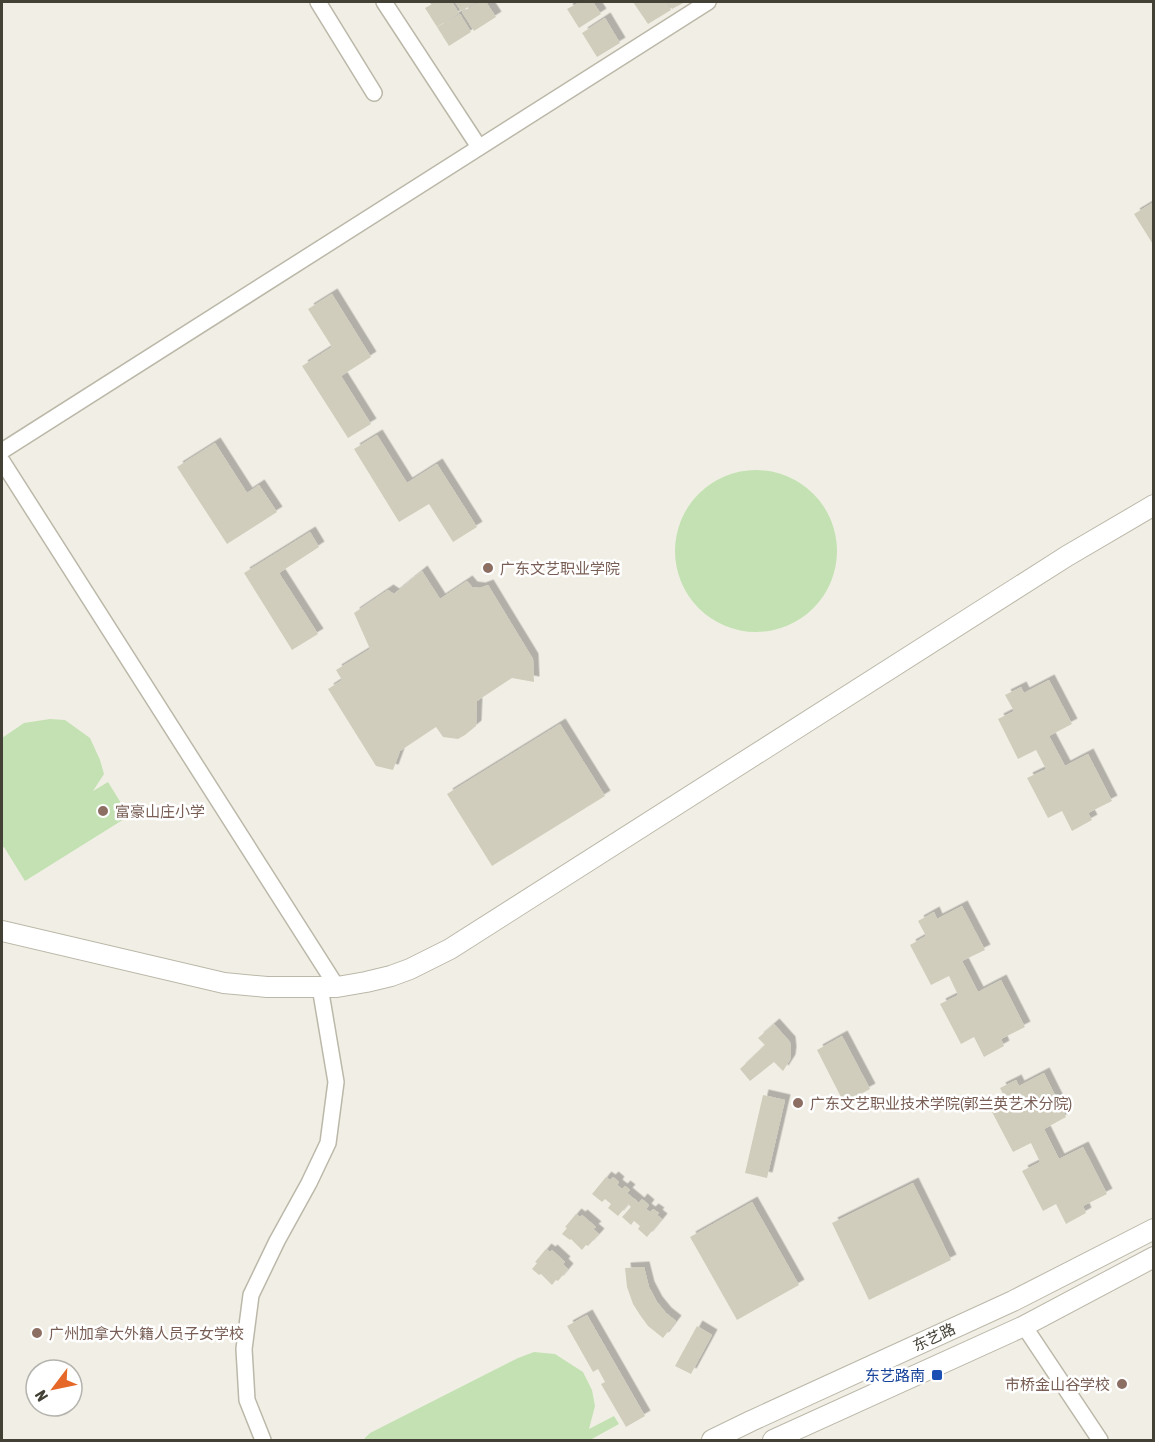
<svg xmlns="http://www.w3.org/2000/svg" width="1155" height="1442" font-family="'Asap Condensed','Noto Sans SC',sans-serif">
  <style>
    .green { fill: #c3e1b2 }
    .building { fill: #d1cdbc; filter: url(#shadow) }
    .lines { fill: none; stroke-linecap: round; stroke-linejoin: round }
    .minor-casing { stroke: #bbb8a9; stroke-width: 18 }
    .tertiary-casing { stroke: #bbb8a9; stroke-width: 22 }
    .minor { stroke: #fff; stroke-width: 15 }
    .tertiary { stroke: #fff; stroke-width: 20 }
    .education-dot { fill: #8d6e63; stroke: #fff; stroke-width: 2 }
    .transit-dot { fill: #1a4fb4; stroke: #fff; stroke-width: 2 }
    .labels { text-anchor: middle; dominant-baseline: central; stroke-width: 5; stroke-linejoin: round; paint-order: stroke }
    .education-label { font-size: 15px; fill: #785e54; stroke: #fff; text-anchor: start }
    .street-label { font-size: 15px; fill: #434035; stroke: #fff }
    .transit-label { font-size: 15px; fill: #164399; stroke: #fff; text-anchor: end }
  </style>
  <defs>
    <filter id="shadow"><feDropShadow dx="5.5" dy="-5.5" stdDeviation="0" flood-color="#0004"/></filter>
  </defs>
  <rect width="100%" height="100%" fill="#f1efe5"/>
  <g class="green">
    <circle cx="756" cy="551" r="81"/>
    <path d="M 50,719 L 65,720 L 90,738 L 100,760 L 104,774 L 93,791 L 108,782 L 129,816 L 25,881 L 4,847 L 2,848 L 2,738 L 24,723 Z"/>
    <path d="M 534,1352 L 555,1354 L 583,1372 L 592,1390 L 595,1406 L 589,1429 L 614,1416 L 619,1424 L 590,1440 L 363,1440 L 370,1433 L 518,1358 Z"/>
  </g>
  <g class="building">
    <path d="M 436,2 L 452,2 L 459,13 L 437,27 L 425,8 Z"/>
    <path d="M 455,2 L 477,2 L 461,11 Z"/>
    <path d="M 479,2 L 486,2 L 496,17 L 474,31 L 462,12 Z"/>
    <path d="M 580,2 L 593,2 L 601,14 L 579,28 L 567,9 Z"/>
    <path d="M 633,2 L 666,2 L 671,10 L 648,24 Z"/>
    <path d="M 667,2 L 685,2 L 672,9 Z"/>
    <path d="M 460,14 L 471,32 L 449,46 L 437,27 Z"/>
    <path d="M 605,18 L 620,43 L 597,57 L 582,33 Z"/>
    <path d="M 1154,202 L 1154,246 L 1134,214 Z"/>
    <path d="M 332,294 L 371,357 L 341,376 L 371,424 L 348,438 L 302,366 L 332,347 L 308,309 Z"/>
    <path d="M 377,435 L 407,483 L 437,464 L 477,527 L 453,542 L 429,504 L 399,522 L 354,449 Z"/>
    <path d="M 215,443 L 247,493 L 259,485 L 277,512 L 227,544 L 177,467 Z"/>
    <path d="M 310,532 L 319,547 L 279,573 L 318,634 L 292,650 L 244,573 Z"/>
    <path d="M 422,571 L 440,599 L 467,581 L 472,587 L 480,588 L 488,585 L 533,659 L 534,682 L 512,678 L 477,701 L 476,726 L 465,735 L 458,739 L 443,737 L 436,727 L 400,751 L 393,770 L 376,766 L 328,689 L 342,680 L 336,670 L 370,649 L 354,613 L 388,590 L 394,594 Z"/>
    <path d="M 1049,680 L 1072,724 L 1049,736 L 1065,766 L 1088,754 L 1112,801 L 1088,813 L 1092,820 L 1072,831 L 1062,811 L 1048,818 L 1027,778 L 1046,769 L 1036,750 L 1018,759 L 998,719 L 1014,711 L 1005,695 L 1021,687 L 1024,693 Z"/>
    <path d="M 560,724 L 605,796 L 492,866 L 447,794 Z"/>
    <path d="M 962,906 L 985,950 L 962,961 L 978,992 L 1001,980 L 1025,1027 L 1001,1039 L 1004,1046 L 984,1057 L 974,1037 L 961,1044 L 940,1004 L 958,995 L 949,976 L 931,985 L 910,945 L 926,936 L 918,921 L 934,912 L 937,919 Z"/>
    <path d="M 774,1024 L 790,1042 L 791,1052 L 790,1060 L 783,1071 L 774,1062 L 750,1081 L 740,1069 L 765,1045 L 758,1038 Z"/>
    <path d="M 842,1036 L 870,1089 L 844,1103 L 817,1050 Z"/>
    <path d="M 1044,1073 L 1066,1117 L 1044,1129 L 1059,1159 L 1083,1147 L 1107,1194 L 1083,1206 L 1086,1213 L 1066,1224 L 1056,1204 L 1043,1211 L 1022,1171 L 1040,1162 L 1031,1143 L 1013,1152 L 992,1112 L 1008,1104 L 1000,1088 L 1016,1080 L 1019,1086 Z"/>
    <path d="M 763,1095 L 785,1100 L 767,1178 L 745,1173 Z"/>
    <path d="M 606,1177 L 610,1180 L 613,1177 L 619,1182 L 617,1185 L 622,1189 L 625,1186 L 630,1190 L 627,1193 L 639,1203 L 642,1199 L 649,1205 L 646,1209 L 650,1212 L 653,1209 L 659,1213 L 657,1215 L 662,1219 L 647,1237 L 638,1229 L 640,1226 L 634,1221 L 631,1225 L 622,1217 L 631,1207 L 628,1204 L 618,1216 L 608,1208 L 611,1204 L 605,1199 L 602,1202 L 592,1194 Z"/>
    <path d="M 913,1183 L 951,1260 L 869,1300 L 832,1223 Z"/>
    <path d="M 752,1202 L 799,1285 L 737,1320 L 690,1237 Z"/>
    <path d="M 576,1214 L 580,1217 L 582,1215 L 596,1227 L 593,1229 L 599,1234 L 588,1246 L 586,1245 L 582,1250 L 571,1239 L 570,1240 L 562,1234 L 567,1228 L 565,1227 Z"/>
    <path d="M 546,1249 L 550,1252 L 552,1250 L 565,1262 L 563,1264 L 568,1269 L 558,1281 L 556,1280 L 552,1285 L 541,1274 L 539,1275 L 532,1269 L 537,1263 L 535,1262 Z"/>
    <path d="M 644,1267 L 649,1287 L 657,1302 L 666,1313 L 676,1321 L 663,1338 L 648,1326 L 640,1315 L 633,1304 L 627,1287 L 625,1268 Z"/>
    <path d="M 587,1315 L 645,1416 L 626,1427 L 601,1384 L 605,1382 L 598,1369 L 593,1372 L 567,1326 Z"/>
    <path d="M 697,1326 L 712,1335 L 691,1374 L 675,1366 Z"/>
  </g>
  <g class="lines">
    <g class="minor-casing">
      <g id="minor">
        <path d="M 318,2 L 374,93"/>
        <path d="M 384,2 L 479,147"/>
        <path d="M 2,451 L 708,2"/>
        <path d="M 2,461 L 337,987"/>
        <path d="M 1024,1326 L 1100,1440"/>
        <path d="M 263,1440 L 247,1400 L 244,1349 L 251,1295 L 277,1241 L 309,1183 L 328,1143 L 336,1082 L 320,987"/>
      </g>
    </g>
    <g class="tertiary-casing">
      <g id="tertiary">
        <path d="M 2,931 L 224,983 L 267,987 L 337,987 L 366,982 L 391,976 L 410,969 L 450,949 L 1067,556 L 1154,505"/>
        <path d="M 712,1440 L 751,1421 L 1013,1301 L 1154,1229"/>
        <path d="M 773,1440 L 1024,1326 L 1154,1257"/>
      </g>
    </g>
    <use href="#minor" class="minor"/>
    <use href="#tertiary" class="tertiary"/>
  </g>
  <g class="education-dot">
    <circle cx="488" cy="568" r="6"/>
    <circle cx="103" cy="811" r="6"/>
    <circle cx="798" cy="1103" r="6"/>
    <circle cx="37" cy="1333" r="6"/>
    <circle cx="1122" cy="1384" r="6"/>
  </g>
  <rect class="transit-dot" x="931" y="1369" width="12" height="12" rx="3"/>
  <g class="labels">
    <g class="education-label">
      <text x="500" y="568">广东文艺职业学院</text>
      <text x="115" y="811">富豪山庄小学</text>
      <text x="810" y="1103">广东文艺职业技术学院(郭兰英艺术分院)</text>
      <text x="49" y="1333">广州加拿大外籍人员子女学校</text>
      <text x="1110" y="1384" text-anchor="end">市桥金山谷学校</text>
    </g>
    <g class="street-label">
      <text transform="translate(934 1337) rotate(-25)">东艺路</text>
    </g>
    <g class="transit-label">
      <text x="925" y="1375">东艺路南</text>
    </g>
  </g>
  <rect width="1155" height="1442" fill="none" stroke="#434035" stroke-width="6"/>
  <g transform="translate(54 1388) rotate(238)"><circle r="28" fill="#ffffff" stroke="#b4b3ae" stroke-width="1.5"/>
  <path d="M0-4.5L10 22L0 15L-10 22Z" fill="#e56829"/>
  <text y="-9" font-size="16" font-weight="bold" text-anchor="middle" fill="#434035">N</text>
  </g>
</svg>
